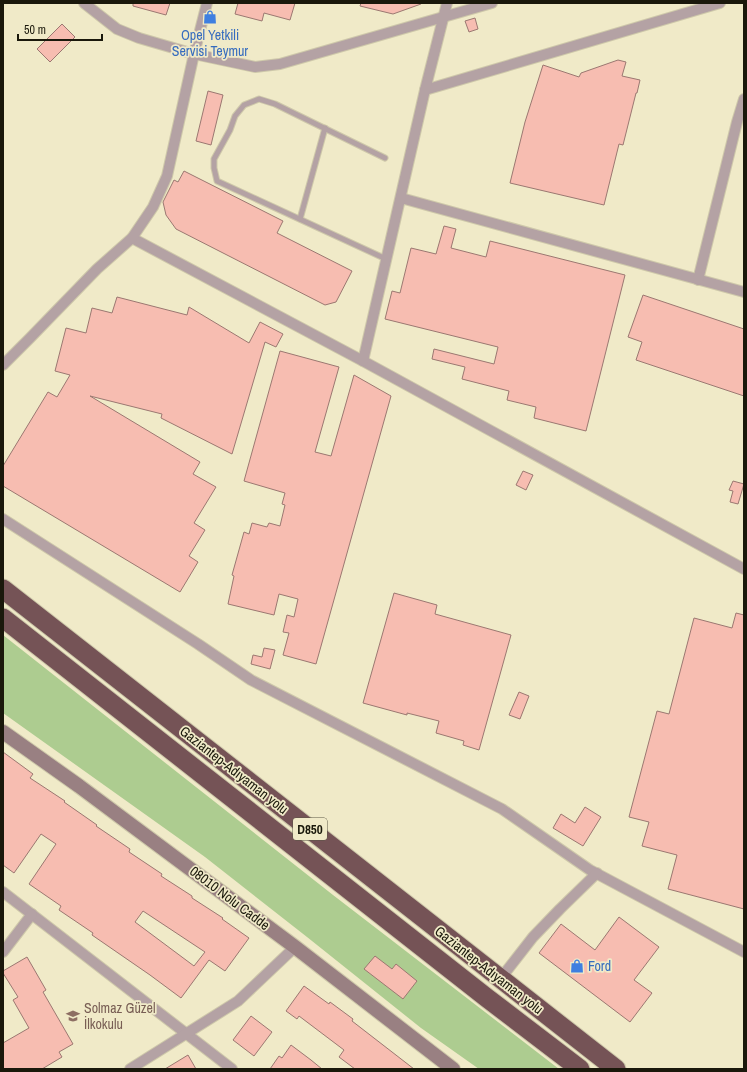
<svg xmlns="http://www.w3.org/2000/svg" width="747" height="1072" font-family="'Archivo Narrow',sans-serif">
  <style>
    .green { fill: #adcc90 }
    .building { fill: #f7bdb1; stroke: #9b7871; fill-rule: evenodd }
    .lines { fill: none; stroke-linecap: round; stroke-linejoin: round }
    .lane-casing { stroke: #cec8aa; stroke-width: 7 }
    .street-casing { stroke: #cec8aa; stroke-width: 12 }
    .secondary-casing { stroke: #cec8aa; stroke-width: 16 }
    .highway-casing { stroke: #cec8aa; stroke-width: 21 }
    .lane { stroke: #b4a2a4; stroke-width: 5 }
    .street { stroke: #b4a2a4; stroke-width: 10 }
    .secondary { stroke: #998082; stroke-width: 14 }
    .highway { stroke: #755356; stroke-width: 19 }
    .labels { text-anchor: middle; dominant-baseline: central; stroke-width: 3.5; stroke-linejoin: round; paint-order: stroke }
    .shield { fill: #f0eac8; stroke: #5a5744; stroke-width: 1 }
    .shield-label { font-size: 13px; font-weight: bold; fill: #1a180b }
    .shop-label { font-size: 14px; fill: #366cbe; stroke: #f0eac8 }
    .street-label { font-size: 14px; fill: #1a180b; stroke: #f0eac8 }
    .education-label { font-size: 14px; fill: #785e54; stroke: #f0eac8; text-anchor: start }
  </style>
  <rect width="100%" height="100%" fill="#f0eac8"/>
  <path class="green" d="M 3,635 L 333,895 L 559,1069 L 479,1069 L 421,1028 L 307,937 L 205,857 L 3,713 Z"/>
  <g class="building">
    <path d="M 133,3 L 170,3 L 166,15 L 133,6 Z"/>
    <path d="M 238,3 L 295,3 L 290,20 L 264,13 L 262,21 L 235,14 Z"/>
    <path d="M 361,3 L 421,3 L 421,4 L 393,14 L 360,6 Z"/>
    <path d="M 475,18 L 478,29 L 469,32 L 465,21 Z"/>
    <path d="M 62,24 L 75,37 L 50,62 L 37,49 Z"/>
    <path d="M 618,60 L 626,62 L 622,76 L 640,80 L 637,93 L 636,93 L 623,145 L 619,144 L 604,205 L 510,183 L 525,122 L 543,65 L 579,77 L 581,73 Z"/>
    <path d="M 208,91 L 223,95 L 211,145 L 196,141 Z"/>
    <path d="M 184,171 L 283,221 L 277,233 L 352,271 L 336,302 L 325,305 L 176,229 L 166,215 L 163,202 L 174,180 L 178,182 Z"/>
    <path d="M 444,226 L 456,229 L 451,248 L 486,257 L 490,241 L 625,275 L 586,431 L 534,418 L 536,407 L 507,400 L 509,391 L 462,379 L 465,367 L 432,359 L 434,349 L 494,364 L 498,347 L 385,319 L 392,291 L 400,293 L 411,248 L 436,254 Z"/>
    <path d="M 643,295 L 744,329 L 744,396 L 636,360 L 642,342 L 628,337 Z"/>
    <path d="M 117,297 L 187,315 L 189,307 L 249,343 L 260,322 L 283,334 L 276,347 L 265,342 L 232,454 L 161,418 L 162,414 L 90,396 L 200,462 L 193,474 L 216,487 L 194,523 L 205,530 L 189,556 L 198,562 L 180,592 L 3,486 L 3,466 L 48,392 L 57,397 L 70,375 L 55,371 L 66,328 L 86,333 L 92,308 L 112,313 Z"/>
    <path d="M 280,351 L 339,367 L 315,452 L 331,456 L 354,375 L 391,396 L 316,664 L 283,655 L 289,633 L 283,632 L 287,615 L 294,617 L 298,599 L 279,594 L 274,615 L 228,604 L 234,576 L 232,575 L 244,532 L 249,534 L 252,523 L 267,527 L 269,523 L 280,526 L 285,505 L 282,504 L 285,493 L 244,481 Z"/>
    <path d="M 523,471 L 533,475 L 526,490 L 516,485 Z"/>
    <path d="M 733,481 L 744,484 L 738,504 L 730,502 L 733,491 L 729,490 Z"/>
    <path d="M 394,593 L 437,605 L 435,614 L 511,635 L 479,750 L 463,745 L 464,741 L 436,733 L 439,721 L 407,713 L 407,715 L 363,703 Z"/>
    <path d="M 736,613 L 744,615 L 744,909 L 668,889 L 677,855 L 642,846 L 649,822 L 629,817 L 657,711 L 669,714 L 694,618 L 732,628 Z"/>
    <path d="M 264,648 L 275,650 L 270,669 L 251,664 L 253,655 L 262,657 Z"/>
    <path d="M 519,692 L 529,696 L 520,719 L 509,715 Z"/>
    <path d="M 3,752 L 33,774 L 30,778 L 65,801 L 64,802 L 97,825 L 96,826 L 130,849 L 129,852 L 162,874 L 161,876 L 192,896 L 192,898 L 223,918 L 222,919 L 249,938 L 225,971 L 209,960 L 181,998 L 150,975 L 92,935 L 93,933 L 59,910 L 61,906 L 29,884 L 56,844 L 41,834 L 14,873 L 3,865 ZM 143,911 L 205,952 L 194,966 L 135,922 Z"/>
    <path d="M 585,807 L 601,817 L 583,846 L 553,828 L 561,814 L 575,823 Z"/>
    <path d="M 619,917 L 659,947 L 634,980 L 652,993 L 630,1022 L 539,953 L 561,924 L 595,950 Z"/>
    <path d="M 375,956 L 392,969 L 396,964 L 417,981 L 403,999 L 364,969 Z"/>
    <path d="M 27,957 L 46,990 L 43,992 L 73,1044 L 59,1052 L 62,1057 L 42,1069 L 3,1069 L 3,1043 L 29,1028 L 13,1000 L 18,997 L 3,973 L 3,971 Z"/>
    <path d="M 304,986 L 329,1004 L 330,1002 L 353,1019 L 352,1021 L 414,1069 L 355,1069 L 339,1057 L 344,1050 L 299,1016 L 297,1019 L 286,1011 Z"/>
    <path d="M 251,1016 L 272,1032 L 254,1056 L 233,1040 Z"/>
    <path d="M 291,1045 L 311,1060 L 322,1069 L 270,1069 L 279,1056 L 282,1058 Z"/>
    <path d="M 188,1055 L 196,1069 L 165,1069 Z"/>
  </g>
  <g class="lines">
    <g class="lane-casing">
      <g id="lane">
        <path d="M 385,158 L 275,104 L 259,99 L 244,105 L 235,116 L 230,130 L 214,159 L 214,168 L 217,181 L 386,259"/>
        <path d="M 300,219 L 325,128"/>
      </g>
    </g>
    <g class="street-casing">
      <g id="street">
        <path d="M 207,3 L 194,54 L 255,67 L 280,64 L 492,3"/>
        <path d="M 425,90 L 720,3"/>
        <path d="M 401,198 L 744,292"/>
        <path d="M 132,238 L 363,361 L 744,569"/>
        <path d="M 698,280 L 737,122 L 744,99"/>
        <path d="M 363,361 L 425,90 L 447,3"/>
        <path d="M 3,365 L 30,338 L 97,269 L 132,238 L 153,207 L 167,176 L 194,54 L 139,38 L 117,29 L 84,3"/>
        <path d="M 3,519 L 198,644 L 251,680 L 502,809 L 590,870 L 744,952"/>
        <path d="M 3,892 L 232,1069"/>
        <path d="M 3,952 L 32,914"/>
        <path d="M 501,978 L 533,937 L 560,909 L 597,873"/>
        <path d="M 130,1069 L 238,1001 L 295,947"/>
      </g>
    </g>
    <g class="secondary-casing">
      <path id="secondary" d="M 3,732 L 79,786 L 295,947 L 453,1069"/>
    </g>
    <g class="highway-casing">
      <g id="highway">
        <path d="M 3,589 L 616,1069"/>
        <path d="M 3,618 L 487,998 L 580,1069"/>
      </g>
    </g>
    <use href="#lane" class="lane"/>
    <use href="#street" class="street"/>
    <use href="#secondary" class="secondary"/>
    <use href="#highway" class="highway"/>
  </g>
  <defs>
    <g id="shop-bare" transform="scale(1.08)"><path d="M-5-2.5h2.3a2.7 3.5 0 0 1 5.4 0H5L5.5 6h-11ZM-1.5-2.5h3a1.5 2.3 0 0 0-3 0Z" fill="#3f7fe0" stroke="#f0eac8" stroke-width="2.5" paint-order="stroke"/></g>
    <g id="school-bare" transform="scale(1.08)"><path d="M0-5L7-2L0 1L-7-2ZM-4 1L0 2.5L4 1V4Q0 6-4 4Z" fill="#8d6e63" stroke="#f0eac8" stroke-width="2.5" paint-order="stroke"/></g>
  </defs>
  <g fill-rule="evenodd">
    <use href="#shop-bare" x="210" y="17"/>
    <use href="#shop-bare" x="577" y="966"/>
    <use href="#school-bare" x="73" y="1016"/>
  </g>
  <g class="labels">
    <rect class="shield" x="293" y="818" width="34" height="22" rx="3"/>
    <g class="shield-label">
      <text x="310" y="829">D850</text>
    </g>
    <g class="shop-label">
      <text x="210" y="35">Opel Yetkili<tspan x="210" dy="16">Servisi Teymur</tspan></text>
      <text x="588" y="966" text-anchor="start">Ford</text>
    </g>
    <g class="street-label">
      <text transform="translate(234 770) rotate(38)">Gaziantep-Adıyaman yolu</text>
      <text transform="translate(230 898) rotate(37)">08010 Nolu Cadde</text>
      <text transform="translate(489 970) rotate(38)">Gaziantep-Adıyaman yolu</text>
    </g>
    <g class="education-label">
      <text x="84" y="1008">Solmaz Güzel<tspan x="84" dy="16">İlkokulu</tspan></text>
    </g>
  </g>
  <rect width="747" height="1072" fill="none" stroke="#1a180b" stroke-width="8"/>
  <path d="M18 34v6h84v-6" fill="none" stroke="#1a180b" stroke-width="2"/>
  <text x="24" y="34" font-size="12" fill="#1a180b" stroke="#f0eac8" stroke-width="3" paint-order="stroke">50 m</text>
</svg>
